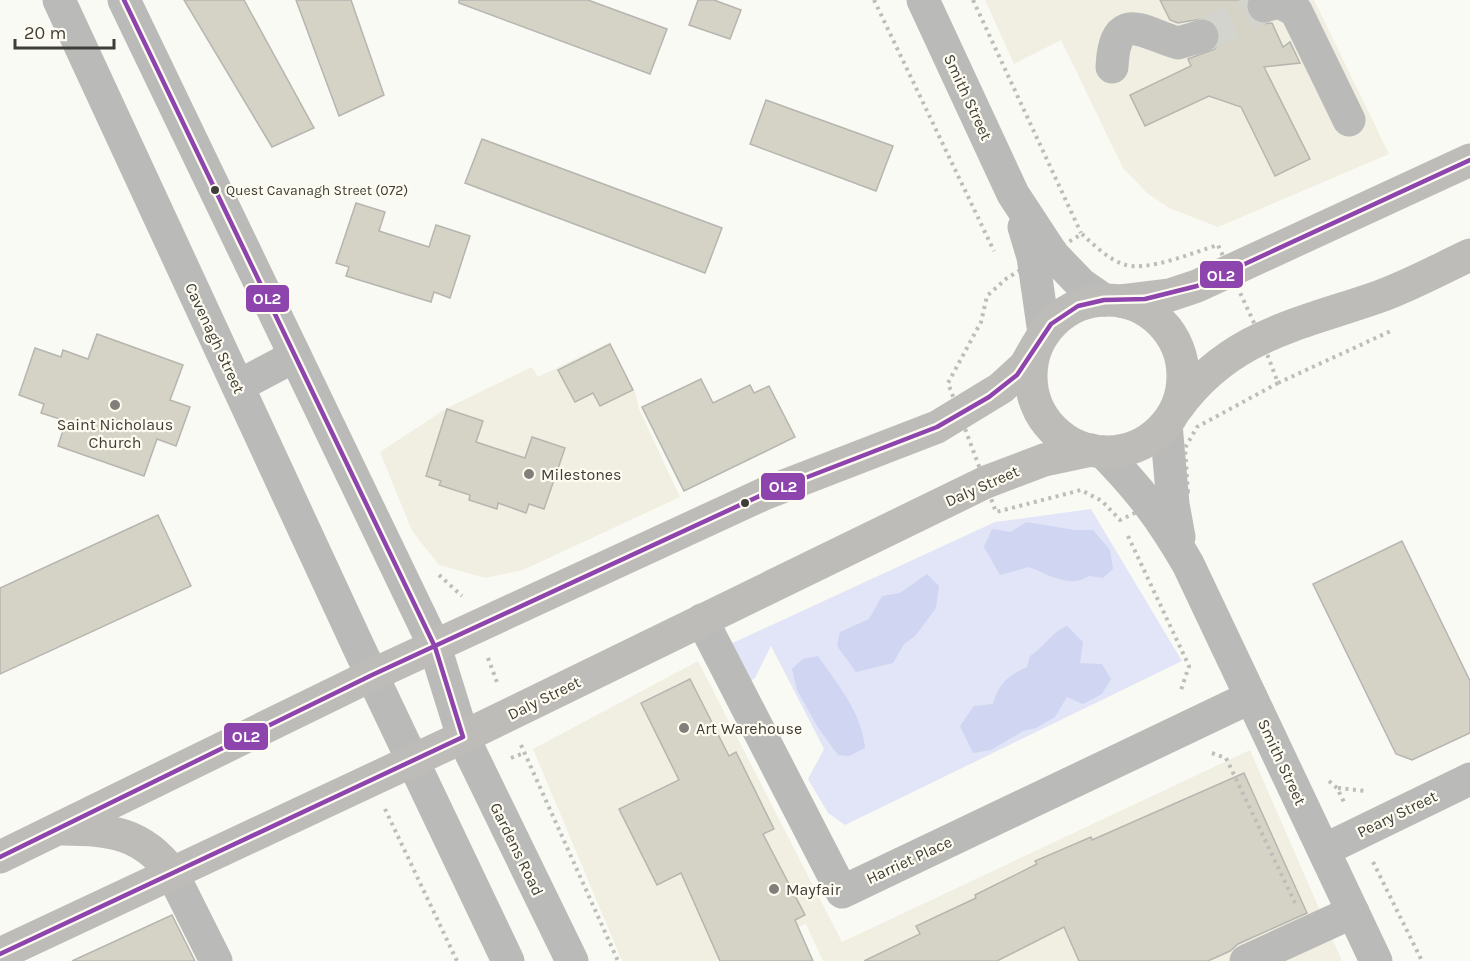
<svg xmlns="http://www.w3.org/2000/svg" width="1470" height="961" font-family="Karla,sans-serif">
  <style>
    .built { fill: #f1efe2 }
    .green { fill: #e1e5f7 }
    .forest { fill: #d0d5f1 }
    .building { fill: #d5d3c5; stroke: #b6b5b0; stroke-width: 1.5 }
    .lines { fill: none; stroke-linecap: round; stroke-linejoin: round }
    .minor-tunnel { stroke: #d4d4ce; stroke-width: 33; stroke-dasharray: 33 16; stroke-linecap: butt }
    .path { stroke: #bdbdb9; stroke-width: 4; stroke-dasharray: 3 4.5; stroke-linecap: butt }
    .minor { stroke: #babab8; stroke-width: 33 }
    .major { stroke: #bdbcb8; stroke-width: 33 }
    .bus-1-casing { stroke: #fefcf0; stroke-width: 9 }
    .bus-1 { stroke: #8e44ad; stroke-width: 4.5 }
    .bus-dot { fill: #3e3d38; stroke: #fefcf0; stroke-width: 2 }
    .poi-dot { fill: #807f7a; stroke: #fefcf0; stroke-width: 2 }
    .labels { text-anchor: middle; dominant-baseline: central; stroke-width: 4.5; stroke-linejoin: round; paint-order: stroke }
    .bus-label { font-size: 14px; fill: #3e3d38; stroke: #fefcf0; text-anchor: start }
    .street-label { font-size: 16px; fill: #3e3d38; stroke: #fefcf0 }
    .poi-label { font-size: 16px; fill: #3e3d38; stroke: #fefcf0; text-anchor: start }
    .line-badge { stroke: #fefcf0; stroke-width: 2 }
    .badge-label { font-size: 16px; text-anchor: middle; font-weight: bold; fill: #fff }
  </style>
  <rect width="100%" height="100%" fill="#fafaf4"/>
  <g class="built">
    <path d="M 985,0 L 1314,0 L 1389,154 L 1218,227 L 1169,208 L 1147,193 L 1123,168 L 1061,40 L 1014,64 Z"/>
    <path d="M 610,342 L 636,395 L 639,409 L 680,497 L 523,570 L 485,578 L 439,565 L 412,531 L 380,452 L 447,408 L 532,367 L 538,377 Z"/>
    <path d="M 698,661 L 842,942 L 1250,750 L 1342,961 L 823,961 L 806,924 L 715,961 L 622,961 L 533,749 Z"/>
  </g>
  <path class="green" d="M 1091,509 L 1182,661 L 845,825 L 828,813 L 808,779 L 824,749 L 771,646 L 755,678 L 748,683 L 722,648 L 995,522 Z"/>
  <g class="forest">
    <path d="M 1026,522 L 1075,530 L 1093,530 L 1110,550 L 1113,569 L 1103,578 L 1089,576 C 1069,589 1048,574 1029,567 L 1000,575 L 984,547 L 992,529 L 1011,532 Z"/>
    <path d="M 927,574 L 939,586 L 936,608 L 915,636 L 904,644 L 893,663 L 856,672 L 837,646 L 840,632 L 869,619 L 882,596 L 900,593 Z"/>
    <path d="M 1067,626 L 1083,642 L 1080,663 L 1102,664 L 1111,679 L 1102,694 L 1083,704 L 1067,697 L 1055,717 L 1036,728 L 1023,731 L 991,750 L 973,753 L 960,726 L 974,706 L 993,704 C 999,683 1008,676 1027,667 L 1030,656 C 1045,647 1051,632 1067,626 Z"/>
    <path d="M 818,656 C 838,685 862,713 865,748 L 849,756 L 838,755 L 817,726 L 797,690 L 792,669 L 803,659 Z"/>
  </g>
  <g class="building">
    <path d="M 184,0 L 244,0 L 314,128 L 272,147 Z"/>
    <path d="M 296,0 L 351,0 L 384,95 L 339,116 Z"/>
    <path d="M 459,0 L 588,0 L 667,29 L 650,74 L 459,3 Z"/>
    <path d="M 698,0 L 714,0 L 741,10 L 730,39 L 689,25 Z"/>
    <path d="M 1160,0 L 1246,0 L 1246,10 L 1251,20 L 1260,24 L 1272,23 L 1283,47 L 1290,42 L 1300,63 L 1264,67 L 1310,159 L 1275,176 L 1241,107 L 1209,96 L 1145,126 L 1130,95 L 1191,66 L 1188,59 L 1215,49 L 1220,40 L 1220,30 L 1215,23 L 1207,18 L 1178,23 L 1170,20 Z"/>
    <path d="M 766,100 L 893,146 L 876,191 L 750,144 Z"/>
    <path d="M 482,139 L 722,228 L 705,273 L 465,183 Z"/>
    <path d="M 356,203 L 385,212 L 379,231 L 429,247 L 436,225 L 470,236 L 450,298 L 434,292 L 431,302 L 346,276 L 349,267 L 336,263 Z"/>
    <path d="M 97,334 L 183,365 L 170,400 L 190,407 L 176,446 L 157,439 L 144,476 L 58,446 L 66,421 L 41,413 L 44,404 L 19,395 L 35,348 L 61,357 L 63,350 L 88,359 Z"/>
    <path d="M 610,344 L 633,390 L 600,406 L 593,393 L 575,402 L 558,370 Z"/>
    <path d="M 701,379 L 713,403 L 750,385 L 754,393 L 769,386 L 795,437 L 684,491 L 642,407 Z"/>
    <path d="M 447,409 L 483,421 L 476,442 L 525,458 L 532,437 L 565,448 L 544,509 L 529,504 L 526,513 L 498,503 L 497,509 L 469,500 L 470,495 L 439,485 L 441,481 L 426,476 Z"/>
    <path d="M 158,515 L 191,586 L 0,674 L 0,588 Z"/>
    <path d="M 1402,541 L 1470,681 L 1470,733 L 1412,760 L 1396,754 L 1313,584 Z"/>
    <path d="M 690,679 L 729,756 L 736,752 L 774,829 L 763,834 L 805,915 L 795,920 L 813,961 L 720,961 L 681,873 L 657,885 L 619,809 L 679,780 L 641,703 Z"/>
    <path d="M 1244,773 L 1307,913 L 1238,944 L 1230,951 L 1208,961 L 1079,961 L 1064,927 L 997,961 L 864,961 L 920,934 L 916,926 L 976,898 L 975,895 L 1037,864 L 1035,861 L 1091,837 L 1092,840 Z"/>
    <path d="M 172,915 L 195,961 L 72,961 Z"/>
  </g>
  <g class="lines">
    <path class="minor-tunnel" d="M 1202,36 L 1264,6"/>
    <g class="path">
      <path d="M 874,0 L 994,251"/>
      <path d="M 973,0 L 1081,233"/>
      <path d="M 1082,234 C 1094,245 1108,259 1123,264 C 1146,273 1194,252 1218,245 L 1261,338 L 1278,383 L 1197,427 L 1185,448 L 1188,492 L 1172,495 L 1120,520 L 1102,501 L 1081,490 L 996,512 L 948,383 L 981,322 L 987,296 L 1007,278 Z"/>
      <path d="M 1278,383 L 1393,330"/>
      <path d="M 1128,536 L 1189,666 L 1180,693"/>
      <path d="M 439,575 L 462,596"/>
      <path d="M 488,658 L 498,685"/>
      <path d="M 521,745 L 618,961"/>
      <path d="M 1212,753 L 1226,758 L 1295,903"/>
      <path d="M 511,758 L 524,753"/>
      <path d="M 1329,781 L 1337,788 L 1345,804"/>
      <path d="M 1338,788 L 1366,791"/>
      <path d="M 385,809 L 457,961"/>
      <path d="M 1373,862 L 1422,961"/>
    </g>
    <g class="minor">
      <path d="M 59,0 L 359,648 L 508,961"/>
      <path d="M 124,0 L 435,647 L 463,737 L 572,961"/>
      <path d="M 923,0 L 1013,194 L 1053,255 L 1081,284 L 1104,300"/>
      <path d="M 1264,6 L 1279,2 L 1296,11 L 1349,120"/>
      <path d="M 1112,67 C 1115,7 1143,33 1178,43 L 1202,36"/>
      <path d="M 1024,227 L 1033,257 L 1044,333"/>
      <path d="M 238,386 L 295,356"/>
      <path d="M 1166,424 L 1173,504 L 1179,537"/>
      <path d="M 1103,452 C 1140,490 1161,517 1188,564 L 1376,961"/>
      <path d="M 702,620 L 842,892 L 1251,697"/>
      <path d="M 1324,850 L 1470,779"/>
      <path d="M 172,873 L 216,961"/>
      <path d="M 1246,961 L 1353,912"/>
    </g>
    <g class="major">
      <circle cx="1107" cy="376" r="76"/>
      <path d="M 1121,301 L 1170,295 L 1197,286 L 1470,160"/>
      <path d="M 1177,408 C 1230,335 1298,325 1378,297 C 1409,286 1440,269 1470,255"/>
      <path d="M 63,829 C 110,829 143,833 172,873"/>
      <path d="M 0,857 L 372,675 L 766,493 L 937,427 L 1001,388 L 1025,366 L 1037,345"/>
      <path d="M 0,954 L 463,737 L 986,482 L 1044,460 L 1091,450"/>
    </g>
    <g class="bus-1-casing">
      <g id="bus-1">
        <path d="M 0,857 L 372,675 L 766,493 L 937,427 L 989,397 L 1017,375 L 1051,324 L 1078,306 L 1104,300 L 1145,299 L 1197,286 L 1470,160"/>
        <path d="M 0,954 L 463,737 L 435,647 L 124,0"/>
      </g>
    </g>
    <use href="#bus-1" class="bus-1"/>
  </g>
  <g class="bus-dot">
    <circle cx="215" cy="190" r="5"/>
    <circle cx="745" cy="503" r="5"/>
  </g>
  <g class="poi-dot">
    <circle cx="115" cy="405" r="6"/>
    <circle cx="529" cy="474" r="6"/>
    <circle cx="684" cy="728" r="6"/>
    <circle cx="774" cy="889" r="6"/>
  </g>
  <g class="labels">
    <g class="bus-label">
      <text x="226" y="190">Quest Cavanagh Street (072)</text>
    </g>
    <g class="street-label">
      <text transform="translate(968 97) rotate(65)">Smith Street</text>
      <text transform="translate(215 338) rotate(65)">Cavenagh Street</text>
      <text transform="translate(982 486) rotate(-24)">Daly Street</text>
      <text transform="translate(544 698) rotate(-26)">Daly Street</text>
      <text transform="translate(1282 762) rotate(65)">Smith Street</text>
      <text transform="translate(1397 814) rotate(-26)">Peary Street</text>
      <text transform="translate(517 849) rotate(64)">Gardens Road</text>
      <text transform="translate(909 860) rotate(-25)">Harriet Place</text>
    </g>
    <g class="poi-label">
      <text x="115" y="424" text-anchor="middle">Saint Nicholaus<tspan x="115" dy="18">Church</tspan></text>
      <text x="541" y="474">Milestones</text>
      <text x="696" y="728">Art Warehouse</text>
      <text x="786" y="889">Mayfair</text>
    </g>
  </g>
  <g class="line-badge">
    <rect x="1199" y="260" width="45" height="29" rx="6" fill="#8e44ad"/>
    <rect x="245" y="284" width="45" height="29" rx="6" fill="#8e44ad"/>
    <rect x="760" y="472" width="46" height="29" rx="6" fill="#8e44ad"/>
    <rect x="223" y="722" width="46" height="29" rx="6" fill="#8e44ad"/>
  </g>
  <g class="badge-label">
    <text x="1221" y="281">OL2</text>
    <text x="267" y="304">OL2</text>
    <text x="783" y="492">OL2</text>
    <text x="246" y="742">OL2</text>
  </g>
  <path d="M15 39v9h99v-9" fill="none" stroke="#3e3d38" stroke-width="3"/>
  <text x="24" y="39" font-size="18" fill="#3e3d38" stroke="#fefcf0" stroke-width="4.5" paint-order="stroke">20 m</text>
</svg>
